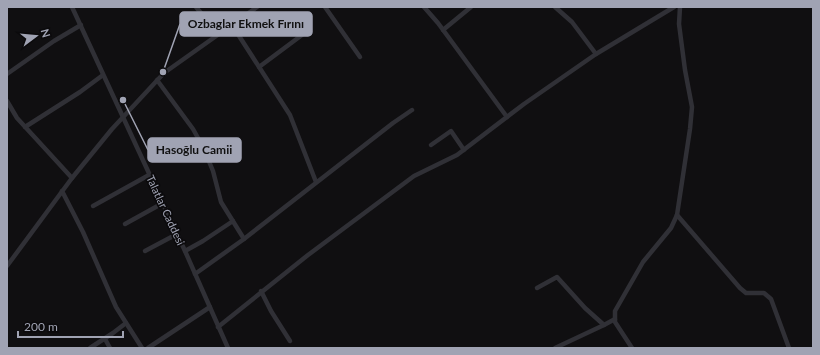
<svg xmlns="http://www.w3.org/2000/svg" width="820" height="355" font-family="Lato,sans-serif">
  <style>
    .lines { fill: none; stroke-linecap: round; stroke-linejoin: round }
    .minor { stroke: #303036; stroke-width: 4.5 }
    .labels { text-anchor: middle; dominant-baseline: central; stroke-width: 3.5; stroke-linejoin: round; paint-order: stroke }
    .street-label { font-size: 11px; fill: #a0a3b3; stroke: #0b0a0c }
    .leader { fill: none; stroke: #a0a3b3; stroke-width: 1.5 }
    .callout-dot { fill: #a0a3b3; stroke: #0b0a0c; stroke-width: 1.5 }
    .callout { fill: #a0a3b3; stroke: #a0a3b3; stroke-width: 1.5 }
    .callout-label { font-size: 12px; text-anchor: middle; font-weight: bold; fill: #111 }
  </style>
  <rect width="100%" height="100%" fill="#100f11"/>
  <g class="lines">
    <g class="minor">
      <path d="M 72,7 L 185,251 L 228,348"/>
      <path d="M 196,7 L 218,34"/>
      <path d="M 325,7 L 360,57"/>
      <path d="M 424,7 L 438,23 L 507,117"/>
      <path d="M 555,7 L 572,22 L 596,54"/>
      <path d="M 232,25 L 290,115 L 316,182"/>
      <path d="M 443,30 L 471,7"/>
      <path d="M 259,67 L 310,29"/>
      <path d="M 7,74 L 54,41 L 81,25"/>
      <path d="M 157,80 L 193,129 L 203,147 L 213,171 L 221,202 L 244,239"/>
      <path d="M 7,101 L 17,118 L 72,178"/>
      <path d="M 25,127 L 80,92 L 103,75"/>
      <path d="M 431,145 L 451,131 L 464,150"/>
      <path d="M 62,191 L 83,232 L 116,307 L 142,348"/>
      <path d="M 93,206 L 149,175"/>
      <path d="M 677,215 L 740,288 L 746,293 L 764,293 L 771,299 L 789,348"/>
      <path d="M 125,224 L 163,203"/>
      <path d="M 145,251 L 177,234"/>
      <path d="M 185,251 L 203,241 L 233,221"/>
      <path d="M 7,266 L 72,178 L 112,129 L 164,73 L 257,7"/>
      <path d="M 195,274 L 244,239 L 393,123 L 412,110"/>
      <path d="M 537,288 L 557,277 L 585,308 L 604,325 L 615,319"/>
      <path d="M 261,291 L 271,311 L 290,341"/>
      <path d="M 218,327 L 308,255 L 414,176 L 457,155 L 524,104 L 596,54 L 674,7"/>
      <path d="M 105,339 L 110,348"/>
      <path d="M 90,348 L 113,333 L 126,323"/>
      <path d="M 148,348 L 210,307"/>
      <path d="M 555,348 L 604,325"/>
      <path d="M 632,348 L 615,322 L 615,311 L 643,262 L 671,228 L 677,215 L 690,129 L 692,107 L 685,70 L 679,24 L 680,7"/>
    </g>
  </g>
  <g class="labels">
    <g class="street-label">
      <text transform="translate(166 210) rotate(65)">Talatlar Caddesi</text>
    </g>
  </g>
  <path class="leader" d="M163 72L180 24M123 100L148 150"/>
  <g class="callout-dot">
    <circle cx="163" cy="72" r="4"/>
    <circle cx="123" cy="100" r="4"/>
  </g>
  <g class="callout">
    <rect x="180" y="12" width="132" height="24" rx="4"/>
    <rect x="148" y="138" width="93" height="24" rx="4"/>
  </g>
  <g class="callout-label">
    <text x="246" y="28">Ozbaglar Ekmek Fırını</text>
    <text x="194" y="154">Hasoğlu Camii</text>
  </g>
  <rect width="820" height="355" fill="none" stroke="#a0a3b3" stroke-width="16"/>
  <g transform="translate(36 36) rotate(74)" stroke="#0b0a0c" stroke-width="3" paint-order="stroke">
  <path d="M0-3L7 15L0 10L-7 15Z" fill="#a0a3b3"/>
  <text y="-6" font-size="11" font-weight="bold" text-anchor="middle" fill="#a0a3b3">N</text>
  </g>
  <path d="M18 331v6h105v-6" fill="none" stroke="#a0a3b3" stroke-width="2"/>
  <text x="24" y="331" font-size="12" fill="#a0a3b3" stroke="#0b0a0c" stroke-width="3" paint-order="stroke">200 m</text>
</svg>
